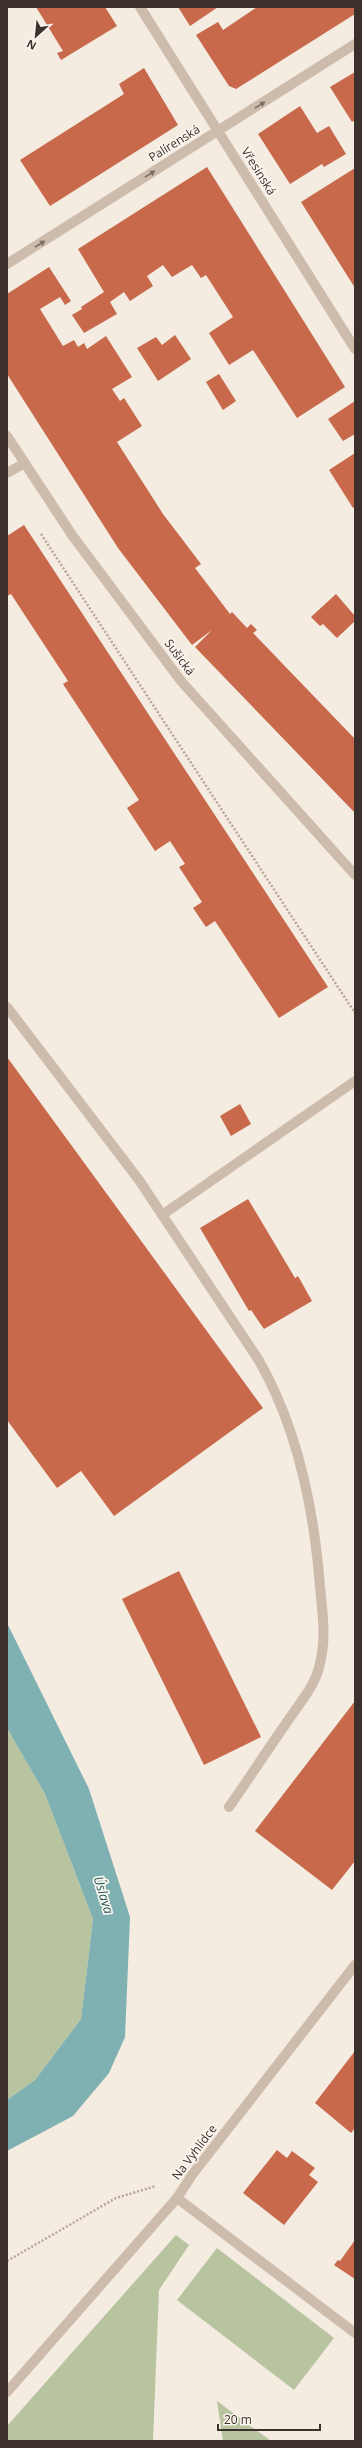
<svg xmlns="http://www.w3.org/2000/svg" width="362" height="2448" font-family="'Open Sans',sans-serif">
  <style>
    .green { fill: #b8c4a0 }
    .water { fill: #7fb0b2 }
    .building { fill: #c8694b }
    .lines { fill: none; stroke-linecap: round; stroke-linejoin: round }
    .path { stroke: #b9a596; stroke-width: 2.5; stroke-dasharray: 2 2; stroke-linecap: butt }
    .minor { stroke: #cdbbac; stroke-width: 10 }
    .oneway { fill: #7d6f65 }
    .labels { text-anchor: middle; dominant-baseline: central; stroke-width: 3.5; stroke-linejoin: round; paint-order: stroke }
    .street-label { font-size: 12px; fill: #3b302b; stroke: #fbf5ee }
    .water-label { font-size: 13px; font-style: italic; fill: #1f5a5e; stroke: #fbf5ee }
  </style>
  <rect width="100%" height="100%" fill="#f4ebe1"/>
  <g class="green">
    <path d="M 7,1728 L 45,1794 L 93,1919 L 81,2019 L 35,2080 L 7,2100 Z"/>
    <path d="M 176,2235 L 189,2245 L 159,2290 L 153,2441 L 7,2441 L 7,2426 Z"/>
    <path d="M 217,2248 L 334,2338 L 294,2390 L 177,2300 Z"/>
    <path d="M 217,2401 L 271,2441 L 223,2441 Z"/>
  </g>
  <path class="water" d="M 7,1623 L 89,1789 L 130,1917 L 125,2037 L 109,2073 L 73,2116 L 7,2151 L 7,2100 L 35,2080 L 81,2019 L 93,1919 L 45,1794 L 7,1728 Z"/>
  <g class="building">
    <path d="M 36,7 L 105,7 L 117,26 L 61,60 L 57,53 L 63,51 Z"/>
    <path d="M 178,7 L 218,7 L 190,26 Z"/>
    <path d="M 257,7 L 355,7 L 355,14 L 236,89 L 229,86 L 196,35 L 218,22 L 223,30 Z"/>
    <path d="M 144,68 L 178,125 L 50,206 L 20,160 L 124,94 L 119,84 Z"/>
    <path d="M 355,72 L 355,120 L 352,122 L 330,87 Z"/>
    <path d="M 300,106 L 317,133 L 329,126 L 346,154 L 324,167 L 322,164 L 290,184 L 258,134 Z"/>
    <path d="M 207,167 L 345,387 L 297,418 L 253,350 L 229,365 L 209,333 L 233,317 L 206,275 L 201,278 L 192,265 L 172,277 L 163,265 L 147,276 L 153,286 L 130,301 L 124,292 L 110,302 L 117,314 L 84,333 L 72,315 L 82,309 L 81,307 L 104,292 L 78,249 Z"/>
    <path d="M 355,168 L 355,288 L 301,202 Z"/>
    <path d="M 49,267 L 71,301 L 65,305 L 60,297 L 40,309 L 63,346 L 74,340 L 78,347 L 84,343 L 87,349 L 106,336 L 132,377 L 112,389 L 120,401 L 124,398 L 142,426 L 117,442 L 163,514 L 201,564 L 195,568 L 230,614 L 232,612 L 247,628 L 251,624 L 257,630 L 253,633 L 355,739 L 355,813 L 195,647 L 212,630 L 192,645 L 118,548 L 7,374 L 7,294 Z"/>
    <path d="M 175,335 L 191,359 L 158,381 L 137,348 L 156,337 L 162,345 Z"/>
    <path d="M 219,374 L 236,401 L 223,410 L 206,382 Z"/>
    <path d="M 355,401 L 355,434 L 343,441 L 328,419 Z"/>
    <path d="M 355,453 L 355,507 L 353,508 L 329,470 Z"/>
    <path d="M 24,525 L 328,987 L 279,1018 L 215,921 L 206,927 L 193,908 L 202,902 L 179,867 L 185,864 L 170,841 L 155,851 L 127,808 L 139,800 L 63,684 L 68,681 L 11,594 L 7,596 L 7,536 Z"/>
    <path d="M 336,594 L 355,616 L 355,621 L 337,638 L 323,624 L 320,626 L 311,617 Z"/>
    <path d="M 7,1057 L 263,1408 L 114,1516 L 81,1471 L 57,1488 L 7,1420 Z"/>
    <path d="M 240,1104 L 251,1124 L 231,1136 L 220,1116 Z"/>
    <path d="M 248,1199 L 295,1278 L 298,1276 L 312,1301 L 264,1329 L 251,1310 L 249,1311 L 200,1228 Z"/>
    <path d="M 179,1571 L 261,1737 L 204,1765 L 122,1599 Z"/>
    <path d="M 355,1701 L 355,1861 L 332,1890 L 255,1831 Z"/>
    <path d="M 355,2051 L 355,2128 L 351,2133 L 315,2103 Z"/>
    <path d="M 277,2150 L 287,2158 L 292,2151 L 315,2168 L 309,2175 L 318,2182 L 284,2225 L 243,2193 Z"/>
    <path d="M 355,2240 L 355,2279 L 334,2265 L 338,2260 L 340,2261 Z"/>
  </g>
  <g class="lines">
    <g class="path">
      <path d="M 41,534 L 355,1013"/>
      <path d="M 7,2261 L 116,2198 L 156,2186"/>
    </g>
    <g class="minor">
      <path d="M 140,7 L 355,349"/>
      <path d="M 7,264 L 355,44"/>
      <path d="M 7,436 L 72,535 L 181,681 L 355,875"/>
      <path d="M 7,473 L 25,463"/>
      <path d="M 7,1007 L 139,1180 L 258,1359 C 298,1428 314,1508 320,1587 C 323,1616 327,1642 318,1671 C 312,1690 296,1708 285,1725 C 266,1752 248,1780 229,1807"/>
      <path d="M 162,1215 L 355,1081"/>
      <path d="M 177,2198 L 355,2333"/>
      <path d="M 7,2392 L 177,2198 L 192,2175 L 355,1965"/>
    </g>
  </g>
  <defs><path id="oneway-solid" d="M-6-.8H1V-3.2L6.5 0L1 3.2V.8H-6Z"/></defs>
  <g class="oneway">
    <use href="#oneway-solid" transform="translate(260 105) rotate(-32)"/>
    <use href="#oneway-solid" transform="translate(150 174) rotate(-32)"/>
    <use href="#oneway-solid" transform="translate(40 244) rotate(-32)"/>
  </g>
  <g class="labels">
    <g class="street-label">
      <text transform="translate(174 143) rotate(-32)">Palírenská</text>
      <text transform="translate(259 171) rotate(58)">Vřesinská</text>
      <text transform="translate(180 657) rotate(53)">Sušická</text>
      <text transform="translate(194 2152) rotate(-53)">Na Vyhlídce</text>
    </g>
    <g class="water-label">
      <text transform="translate(104 1895) rotate(73)">Úslava</text>
    </g>
  </g>
  <rect width="362" height="2448" fill="none" stroke="#3b302b" stroke-width="16"/>
  <g transform="translate(36 36) rotate(207)" stroke="#fbf5ee" stroke-width="3" paint-order="stroke">
  <path d="M0-3L7 15L0 10L-7 15Z" fill="#3b302b"/>
  <text y="-6" font-size="11" font-weight="bold" text-anchor="middle" fill="#3b302b">N</text>
  </g>
  <path d="M218 2424v6h102v-6" fill="none" stroke="#3b302b" stroke-width="2"/>
  <text x="224" y="2424" font-size="12" fill="#3b302b" stroke="#fbf5ee" stroke-width="3" paint-order="stroke">20 m</text>
</svg>
